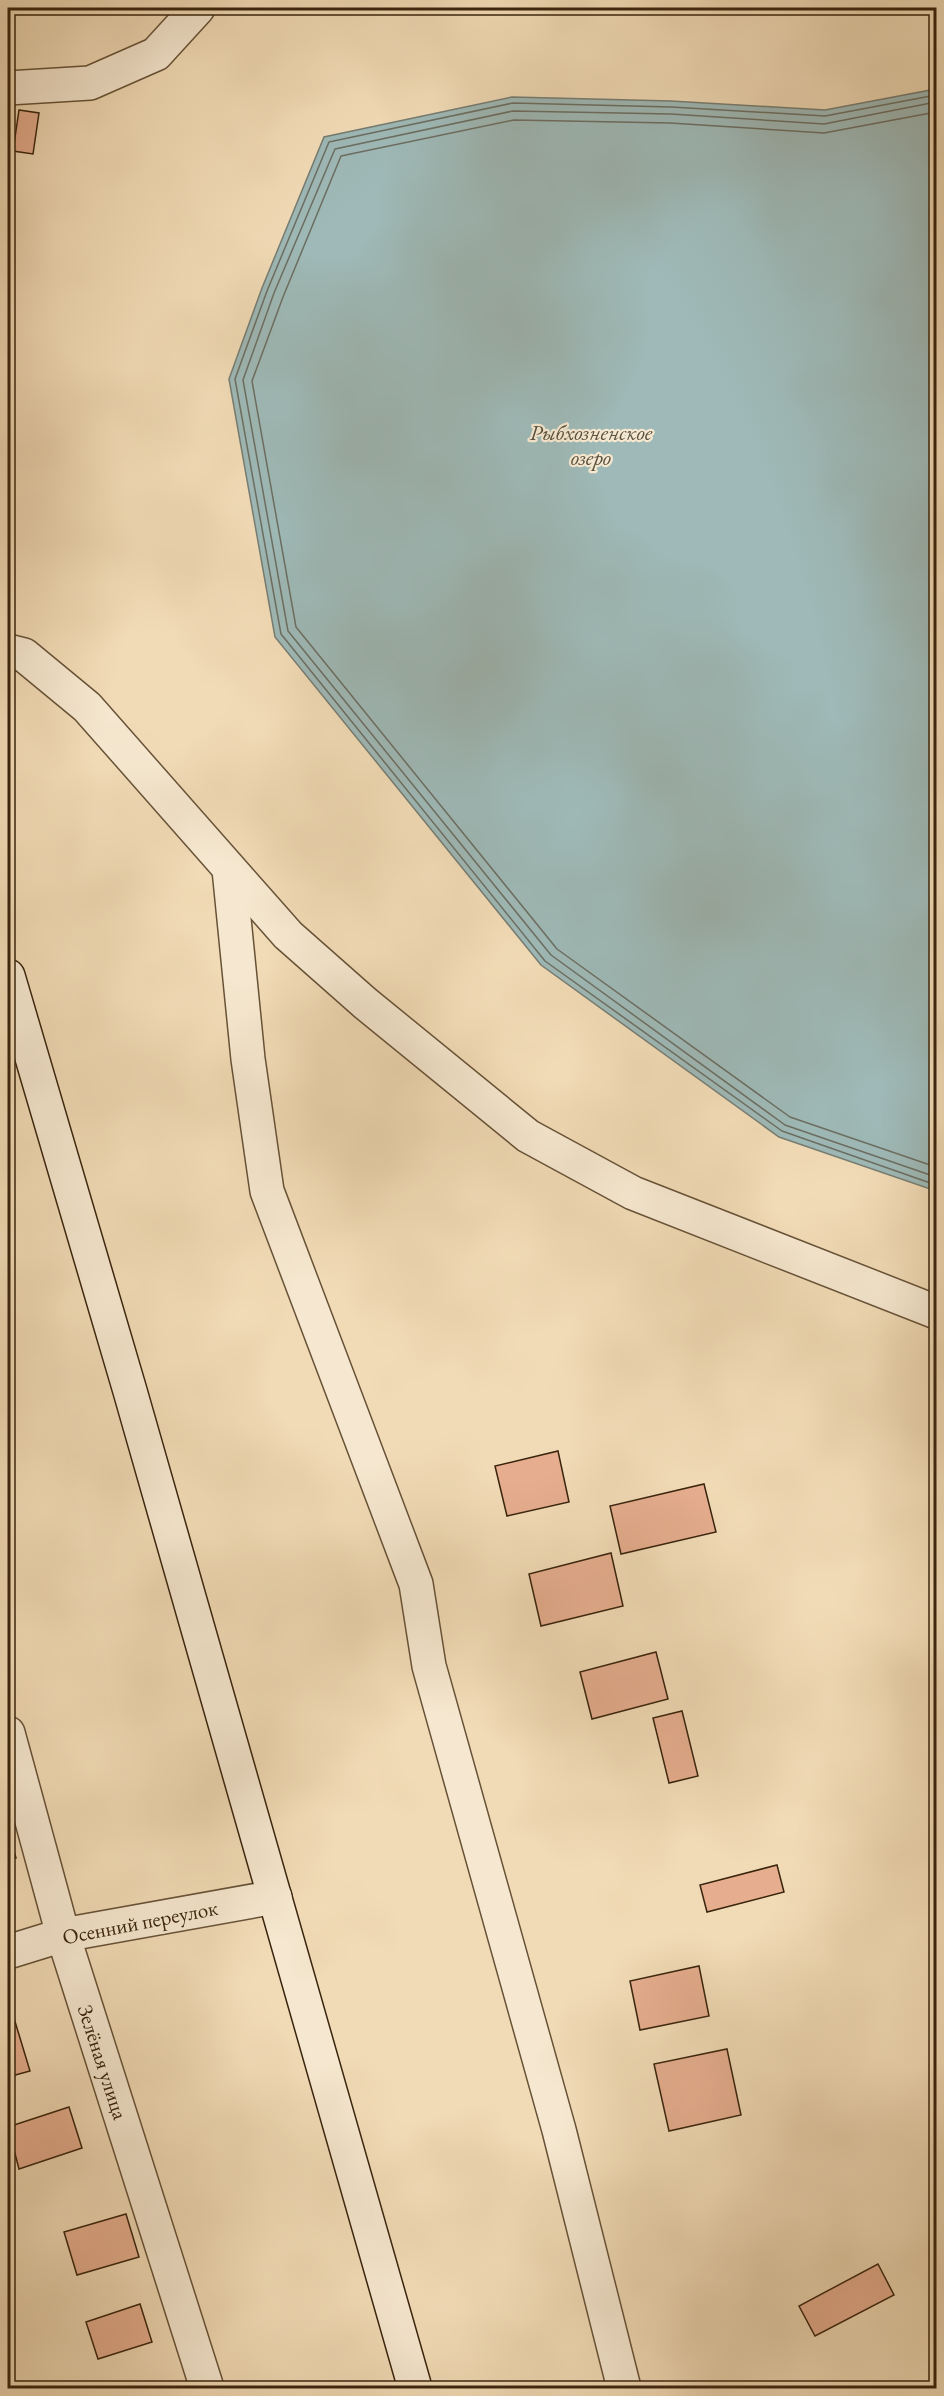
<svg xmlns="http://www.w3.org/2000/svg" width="944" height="2396" font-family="'EB Garamond',serif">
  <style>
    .water { fill: #9eb9b7; stroke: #767d73; stroke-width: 1.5 }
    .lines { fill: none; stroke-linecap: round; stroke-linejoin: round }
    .shore { stroke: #6c6e62; stroke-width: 1.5 }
    .building { fill: #e6ae8f; stroke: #39240d; stroke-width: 1.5 }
    .street-casing { stroke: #675237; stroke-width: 36 }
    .secondary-casing { stroke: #39240d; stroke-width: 36 }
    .street { stroke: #f6e8d0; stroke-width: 33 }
    .secondary { stroke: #f6e8d0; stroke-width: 33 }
    .labels { text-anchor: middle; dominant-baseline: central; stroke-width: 4.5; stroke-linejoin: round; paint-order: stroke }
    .street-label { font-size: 21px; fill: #39240d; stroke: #f6e8d0 }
    .water-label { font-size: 22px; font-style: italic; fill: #575140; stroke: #f6e8d0 }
  </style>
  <rect width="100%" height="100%" fill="#f1dbb6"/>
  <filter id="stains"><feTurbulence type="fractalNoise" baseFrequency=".00333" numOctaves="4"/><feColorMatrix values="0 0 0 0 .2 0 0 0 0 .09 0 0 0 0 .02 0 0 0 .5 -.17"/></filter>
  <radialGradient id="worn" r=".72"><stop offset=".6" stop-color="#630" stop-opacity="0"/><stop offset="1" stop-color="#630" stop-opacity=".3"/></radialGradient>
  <path class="water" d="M 936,89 L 936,1191 L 779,1137 L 541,965 L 275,637 L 229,379 L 262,288 L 324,137 L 512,97 L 671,101 L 825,110 Z"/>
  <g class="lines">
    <g class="shore">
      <path d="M 936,95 L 825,116 L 671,107 L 513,103 L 329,142 L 267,291 L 235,379 L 281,634 L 545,961 L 782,1131 L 936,1185"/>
      <path d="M 936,102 L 824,124 L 671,114 L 513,111 L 335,149 L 274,293 L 243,380 L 288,631 L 551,955 L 785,1125 L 936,1177"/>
      <path d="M 936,112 L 824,133 L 670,123 L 514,120 L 341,156 L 283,297 L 252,381 L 296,627 L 557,949 L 790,1117 L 936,1167"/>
    </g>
  </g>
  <g class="building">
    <path d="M 8,8 L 31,8 L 32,13 L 8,14 Z"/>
    <path d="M 19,110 L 39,113 L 33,154 L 13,151 Z"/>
    <path d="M 558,1451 L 569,1502 L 507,1516 L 495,1466 Z"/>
    <path d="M 704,1484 L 716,1532 L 621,1554 L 610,1506 Z"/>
    <path d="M 611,1553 L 623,1606 L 541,1626 L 529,1574 Z"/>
    <path d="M 656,1652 L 668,1699 L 592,1719 L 580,1672 Z"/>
    <path d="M 682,1711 L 698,1776 L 669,1783 L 653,1718 Z"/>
    <path d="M 8,1831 L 16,1858 L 8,1860 Z"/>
    <path d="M 777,1865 L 784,1892 L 707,1912 L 700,1885 Z"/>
    <path d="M 699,1966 L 709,2016 L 640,2030 L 630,1981 Z"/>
    <path d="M 10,2005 L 30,2071 L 8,2077 L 8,2006 Z"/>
    <path d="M 727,2049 L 741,2115 L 669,2131 L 654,2064 Z"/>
    <path d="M 69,2107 L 82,2148 L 19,2169 L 8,2127 Z"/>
    <path d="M 126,2214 L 139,2257 L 77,2275 L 64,2232 Z"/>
    <path d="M 878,2264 L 894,2295 L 815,2336 L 799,2306 Z"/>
    <path d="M 140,2304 L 152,2342 L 98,2359 L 86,2322 Z"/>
  </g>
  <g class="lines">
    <g class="street-casing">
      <g id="street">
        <path d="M 8,88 L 90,83 L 156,54 L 198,8"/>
        <path d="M 8,651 L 24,655 L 87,707 L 288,935 L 365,1003 L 528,1136 L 633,1193 L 936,1312"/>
        <path d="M 229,869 L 248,1059 L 267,1191 L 416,1584 L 429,1666 L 559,2130 L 624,2388"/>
        <path d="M 8,1733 L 63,1935 L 207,2388"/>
        <path d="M 8,1952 L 63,1935 L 275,1897"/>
      </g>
    </g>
    <g class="secondary-casing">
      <path id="secondary" d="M 8,976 L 130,1391 L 415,2388"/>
    </g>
    <use href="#street" class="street"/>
    <use href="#secondary" class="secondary"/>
  </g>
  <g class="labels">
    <g class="street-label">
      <text transform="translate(140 1922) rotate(-11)">Осенний переулок</text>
      <text transform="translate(103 2062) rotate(72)">Зелёная улица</text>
    </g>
    <g class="water-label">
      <text x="591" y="432">Рыбхозненское<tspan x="591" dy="25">озеро</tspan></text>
    </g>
  </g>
  <rect width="944" height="2396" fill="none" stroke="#f1dbb6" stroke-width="30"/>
  <rect x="9" y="9" width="926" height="2378" fill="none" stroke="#39240d" stroke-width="3"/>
  <rect x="15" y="15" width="914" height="2366" fill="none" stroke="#39240d" stroke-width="1.5"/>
  <rect width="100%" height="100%" filter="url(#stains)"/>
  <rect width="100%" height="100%" fill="url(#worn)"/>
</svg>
